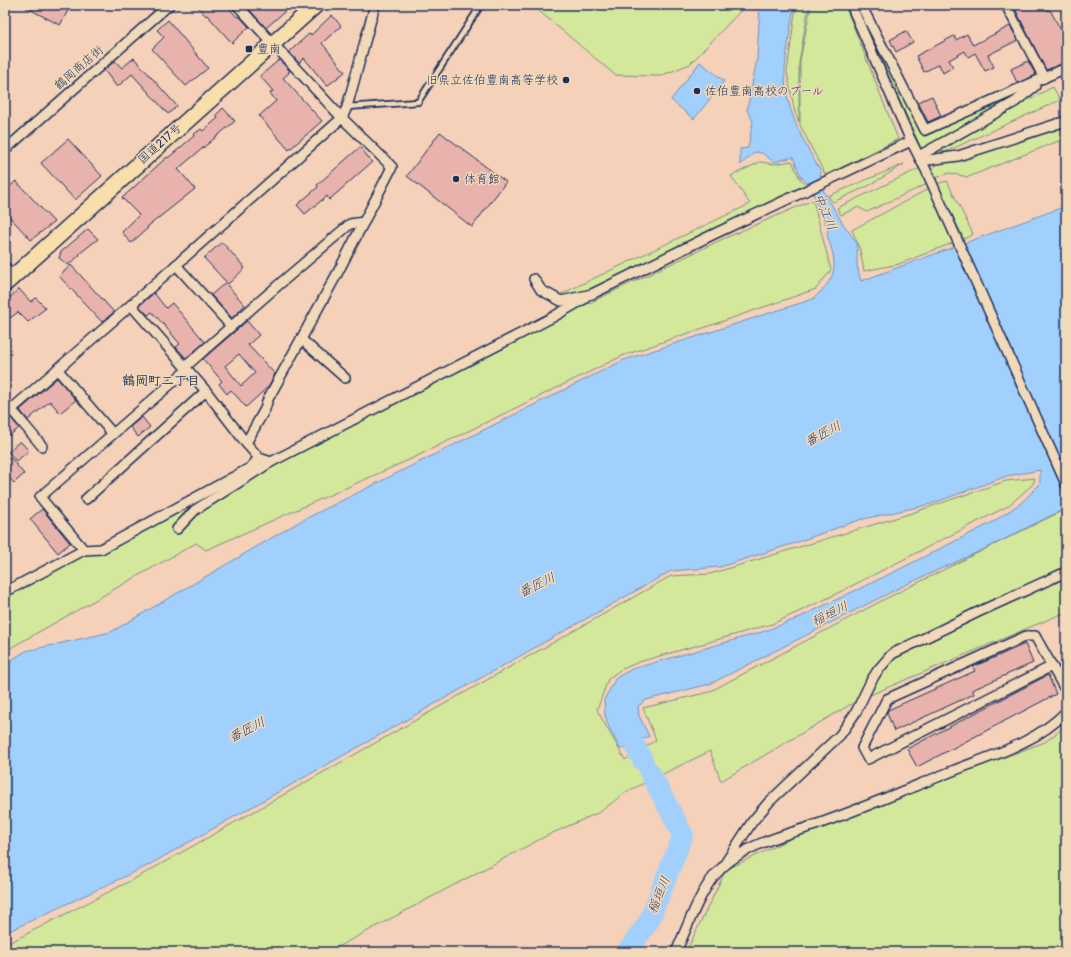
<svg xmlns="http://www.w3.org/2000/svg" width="1071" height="957" font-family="Pangolin,'Klee One',sans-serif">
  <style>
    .green { fill: #d4e89c; stroke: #788c7d }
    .water { fill: #a2d0fd; stroke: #6c90bd }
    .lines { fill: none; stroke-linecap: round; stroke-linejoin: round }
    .river { stroke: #a2d0fd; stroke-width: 21 }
    .building { fill: #e8b3ad; stroke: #1b2f5e; fill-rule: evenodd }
    .service-casing { stroke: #1b2f5e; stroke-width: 8 }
    .minor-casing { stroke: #1b2f5e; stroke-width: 12 }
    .trunk-casing { stroke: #1b2f5e; stroke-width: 18 }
    .service { stroke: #f2d9ba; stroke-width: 4.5 }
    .minor { stroke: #f2d9ba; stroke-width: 9 }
    .trunk { stroke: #f8deab; stroke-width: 15 }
    .poi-dot { fill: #1b2f5e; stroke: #f2d9ba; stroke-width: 1.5 }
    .labels { text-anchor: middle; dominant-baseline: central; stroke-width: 3; stroke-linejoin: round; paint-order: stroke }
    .poi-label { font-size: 12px; fill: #1b2f5e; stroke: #f2d9ba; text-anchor: start }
    .street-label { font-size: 12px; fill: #1b2f5e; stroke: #f2d9ba }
    .water-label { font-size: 13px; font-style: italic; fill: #2f4776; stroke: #f2d9ba }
    .neighbourhood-label { font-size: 13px; font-weight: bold; fill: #1b2f5e; stroke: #f2d9ba }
  </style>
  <rect width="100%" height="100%" fill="#f4d1b8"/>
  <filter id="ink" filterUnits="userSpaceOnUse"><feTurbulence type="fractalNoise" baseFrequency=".025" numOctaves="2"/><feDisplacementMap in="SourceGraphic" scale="8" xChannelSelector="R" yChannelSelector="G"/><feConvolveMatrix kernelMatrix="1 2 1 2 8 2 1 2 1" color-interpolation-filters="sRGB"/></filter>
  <g filter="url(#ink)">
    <g class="green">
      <path d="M 532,5 L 746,5 L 690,64 L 660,76 L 615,75 Z"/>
      <path d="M 796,5 L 809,5 L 799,62 L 799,122 L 795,113 L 787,72 Z"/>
      <path d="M 811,5 L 845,5 L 898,139 L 826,176 L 800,125 L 800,61 Z"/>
      <path d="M 865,23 L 924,137 L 1008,98 L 987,114 L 922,150 Z"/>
      <path d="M 1053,87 L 1060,100 L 945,152 L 941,151 L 1016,106 Z"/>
      <path d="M 1066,127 L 1066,138 L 968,177 L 949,173 L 936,178 L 933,168 L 942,161 L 954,162 L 1059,128 Z"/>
      <path d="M 792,161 L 800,179 L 808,186 L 592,288 L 562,299 L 559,295 L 750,204 L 731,176 L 760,162 L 774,164 Z"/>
      <path d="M 904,164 L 870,185 L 833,202 L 828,196 Z"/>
      <path d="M 918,169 L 923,170 L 929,183 L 867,212 L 858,207 L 841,215 L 837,208 Z"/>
      <path d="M 947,181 L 973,234 L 964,239 L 937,184 Z"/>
      <path d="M 930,188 L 955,242 L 899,264 L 864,271 L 860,250 L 852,230 Z"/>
      <path d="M 813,200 L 831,270 L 816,289 L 622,356 L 413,458 L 206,550 L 196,543 L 5,651 L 5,598 L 80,557 L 190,504 L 556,319 L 725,238 Z"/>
      <path d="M 1035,478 L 1033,484 L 1008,506 L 826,599 L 772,624 L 639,662 L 620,670 L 608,679 L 597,710 L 625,760 L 656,740 L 643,708 L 709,692 L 885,599 L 1066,509 L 1066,612 L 858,700 L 721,781 L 710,751 L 626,792 L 600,812 L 548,835 L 328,952 L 5,952 L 5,945 L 138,877 L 671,576 L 710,574 L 912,513 L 1006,481 Z"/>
      <path d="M 1066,726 L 1066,952 L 686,952 L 726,870 L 796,836 L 1045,742 Z"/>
    </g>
    <g class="water">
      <path d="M 760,5 L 794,5 C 791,26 787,48 785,69 C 783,106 803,141 821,172 L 819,183 L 843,224 L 857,243 L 857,266 L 861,281 L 1066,206 L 1066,508 L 991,546 L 907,584 L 710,684 L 646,700 L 638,706 L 639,716 L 649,736 L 620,749 L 609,727 L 605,715 L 604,700 L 616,678 L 632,669 L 762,632 L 796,619 L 890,574 L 993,522 L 1021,503 L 1040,484 L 1040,470 L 1007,476 L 931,504 L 859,520 L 792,544 L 720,567 L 671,571 L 145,867 L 5,933 L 5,664 L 26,651 L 111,632 L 299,522 L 624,360 L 813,299 C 831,282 839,273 831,247 C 829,240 826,236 828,229 L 810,186 L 801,177 L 793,157 L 774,162 L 762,153 L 755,152 L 740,165 L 740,149 L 748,148 L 753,121 L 747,110 L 757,59 Z"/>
      <path d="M 700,62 L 724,81 L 694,119 L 671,100 Z"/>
    </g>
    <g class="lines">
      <g class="river">
        <path d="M 627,717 L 627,730 L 643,761"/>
        <path d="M 627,952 L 649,921 L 683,835 L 649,771"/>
      </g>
    </g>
    <g class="building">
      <path d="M 21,5 L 71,5 L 60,25 Z"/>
      <path d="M 196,5 L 226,5 L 237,17 L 239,16 L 249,27 L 232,43 L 207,15 L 206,16 Z"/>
      <path d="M 251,5 L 292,5 L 266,28 L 248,8 Z"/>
      <path d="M 1013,5 L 1044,5 L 1048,11 L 1050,10 L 1061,30 L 1066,27 L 1066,62 L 1046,70 Z"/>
      <path d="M 332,15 L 341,26 L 322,43 L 345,72 L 327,86 L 304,58 L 299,63 L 289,52 L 310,33 L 311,35 Z"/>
      <path d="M 168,20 L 208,68 L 186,86 L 152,49 L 164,37 L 157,30 Z"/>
      <path d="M 1010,26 L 1018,40 L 988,55 L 994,67 L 985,71 L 975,53 L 968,57 L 965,51 L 949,60 L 953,67 L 943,73 L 939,64 L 924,72 L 916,56 L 954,36 L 956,40 L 967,34 L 973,45 Z"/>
      <path d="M 906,31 L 913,42 L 896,52 L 890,40 Z"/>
      <path d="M 134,58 L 177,106 L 168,114 L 132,74 L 117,87 L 104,70 L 115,61 L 122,68 Z"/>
      <path d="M 279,60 L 290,71 L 288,72 L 289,73 L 283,78 L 322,121 L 289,150 L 259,116 L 276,101 L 270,93 L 273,91 L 260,76 Z"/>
      <path d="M 1028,61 L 1036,75 L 1017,83 L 1011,69 Z"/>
      <path d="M 932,96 L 941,116 L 928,122 L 918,102 Z"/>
      <path d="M 223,108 L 235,121 L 178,169 L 195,189 L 147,227 L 148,228 L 131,243 L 122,232 L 139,215 L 122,198 L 167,157 L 168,158 L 194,136 L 193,135 L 201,129 L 203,131 L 218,118 L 216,115 Z"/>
      <path d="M 440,132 L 506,182 L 472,227 L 407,176 Z"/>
      <path d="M 68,139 L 102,176 L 75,200 L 41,163 Z"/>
      <path d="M 360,147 L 372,162 L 329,200 L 327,196 L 305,214 L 297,205 L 318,187 L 317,185 Z"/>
      <path d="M 16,181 L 54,222 L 31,240 L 5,212 L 5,191 Z"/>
      <path d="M 88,229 L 98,239 L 79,254 L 80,255 L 68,265 L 59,258 L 61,252 Z"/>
      <path d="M 222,242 L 245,268 L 228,284 L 204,258 Z"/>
      <path d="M 71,265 L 114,312 L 102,322 L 59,276 Z"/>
      <path d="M 225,283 L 245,305 L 232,318 L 211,295 Z"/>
      <path d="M 19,289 L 31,302 L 36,298 L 46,308 L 28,322 L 18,312 L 5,322 L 5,302 Z"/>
      <path d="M 154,293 L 166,308 L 172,303 L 205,342 L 186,358 L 176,347 L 180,344 L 165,326 L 152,312 L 148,315 L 139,306 Z"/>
      <path d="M 247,321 L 259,335 L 248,345 L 275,374 L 268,387 L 246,407 L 231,390 L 227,394 L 219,384 L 222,381 L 203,359 ZM 239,354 L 255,373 L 241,386 L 225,366 Z"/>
      <path d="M 57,378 L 76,400 L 60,413 L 50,401 L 28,420 L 20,410 Z"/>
      <path d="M 142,417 L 150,427 L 138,437 L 130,427 Z"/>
      <path d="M 11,418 L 19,428 L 9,436 L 5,431 L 5,422 Z"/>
      <path d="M 20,441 L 29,451 L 16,461 L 8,452 Z"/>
      <path d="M 10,457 L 24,474 L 14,483 L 5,473 L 5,462 Z"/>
      <path d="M 42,509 L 70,543 L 58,553 L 30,519 Z"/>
      <path d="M 1025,644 L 1033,663 L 972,690 L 974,694 L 894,731 L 887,713 L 888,710 L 975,671 L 973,667 Z"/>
      <path d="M 1048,675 L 1056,694 L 917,767 L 907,749 Z"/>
    </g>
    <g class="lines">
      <g class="service-casing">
        <g id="service">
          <path d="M 347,107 L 418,102 L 481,5"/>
          <path d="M 5,264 L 13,273"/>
        </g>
      </g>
      <g class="minor-casing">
        <g id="minor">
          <path d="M 851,5 L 911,141 L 926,170 L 1066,484"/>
          <path d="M 861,5 L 925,130 L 1066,68"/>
          <path d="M 1006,5 L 1044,78"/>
          <path d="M 5,150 L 169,5"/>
          <path d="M 919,156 L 1015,102 L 1035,86"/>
          <path d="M 921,161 L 958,156 L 1066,121"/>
          <path d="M 176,265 L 231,326"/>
          <path d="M 534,279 L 541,290 L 561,301 L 592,294 L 714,234 L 911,141"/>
          <path d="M 131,305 L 206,391 L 246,443 L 265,409 L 268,399 L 337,274 L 392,167 L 342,118 L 237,5"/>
          <path d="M 301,339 L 345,378"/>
          <path d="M 185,367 L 283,281 L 350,224 L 364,222"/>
          <path d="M 57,369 L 113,434"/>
          <path d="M 11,409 L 42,446"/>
          <path d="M 5,415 L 131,305 L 342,118 L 347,107 L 375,5"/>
          <path d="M 246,443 L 259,458 L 271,462 L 553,317 L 584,299"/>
          <path d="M 86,499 L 206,391"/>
          <path d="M 177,529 L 195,510 L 271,462"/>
          <path d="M 84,550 L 40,497 L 187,370"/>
          <path d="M 5,592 L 84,550 L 101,549 L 250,468 L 259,458"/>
          <path d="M 1052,666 L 868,759 L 862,748 L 887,699 L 1026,636 L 1035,636 L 1066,691"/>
          <path d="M 726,862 L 752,822 L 769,802 L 840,735 L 856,712 L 871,681 L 878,670 L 892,654 L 976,613 L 1066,572"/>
          <path d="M 676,952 C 686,930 699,894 714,876 C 741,844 781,837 818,824 C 861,809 903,791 945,774 C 986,757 1034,745 1066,712"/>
        </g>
      </g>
      <g class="trunk-casing">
        <path id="trunk" d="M 5,284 L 316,5"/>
      </g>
      <use href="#service" class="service"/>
      <use href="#minor" class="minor"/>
      <use href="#trunk" class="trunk"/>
    </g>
  </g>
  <g class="poi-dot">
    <rect x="245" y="45" width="8" height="8" rx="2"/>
    <circle cx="566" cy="80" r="4"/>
    <circle cx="697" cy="91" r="4"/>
    <circle cx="456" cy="179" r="4"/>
  </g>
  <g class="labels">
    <g class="poi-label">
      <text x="257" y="49">豊南</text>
      <text x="558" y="80" text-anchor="end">旧県立佐伯豊南高等学校</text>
      <text x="705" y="91">佐伯豊南高校のプール</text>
      <text x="464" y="179">体育館</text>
    </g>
    <g class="street-label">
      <text transform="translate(79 68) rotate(-41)">鶴岡商店街</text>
      <text transform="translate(160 144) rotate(-42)">国道217号</text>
    </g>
    <g class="water-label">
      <text transform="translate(825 212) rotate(67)">中江川</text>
      <text transform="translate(823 434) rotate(-28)">番匠川</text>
      <text transform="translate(537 585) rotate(-26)">番匠川</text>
      <text transform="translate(830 614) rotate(-26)">稲垣川</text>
      <text transform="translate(247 730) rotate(-27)">番匠川</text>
      <text transform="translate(659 895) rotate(-68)">稲垣川</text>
    </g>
    <g class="neighbourhood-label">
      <text x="161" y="381">鶴岡町二丁目</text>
    </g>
  </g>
  <rect width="1071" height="957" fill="none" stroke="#f2d9ba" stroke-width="20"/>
  <rect x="10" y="10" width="1051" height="937" fill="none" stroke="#1b2f5e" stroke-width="1.5" filter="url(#ink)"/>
</svg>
